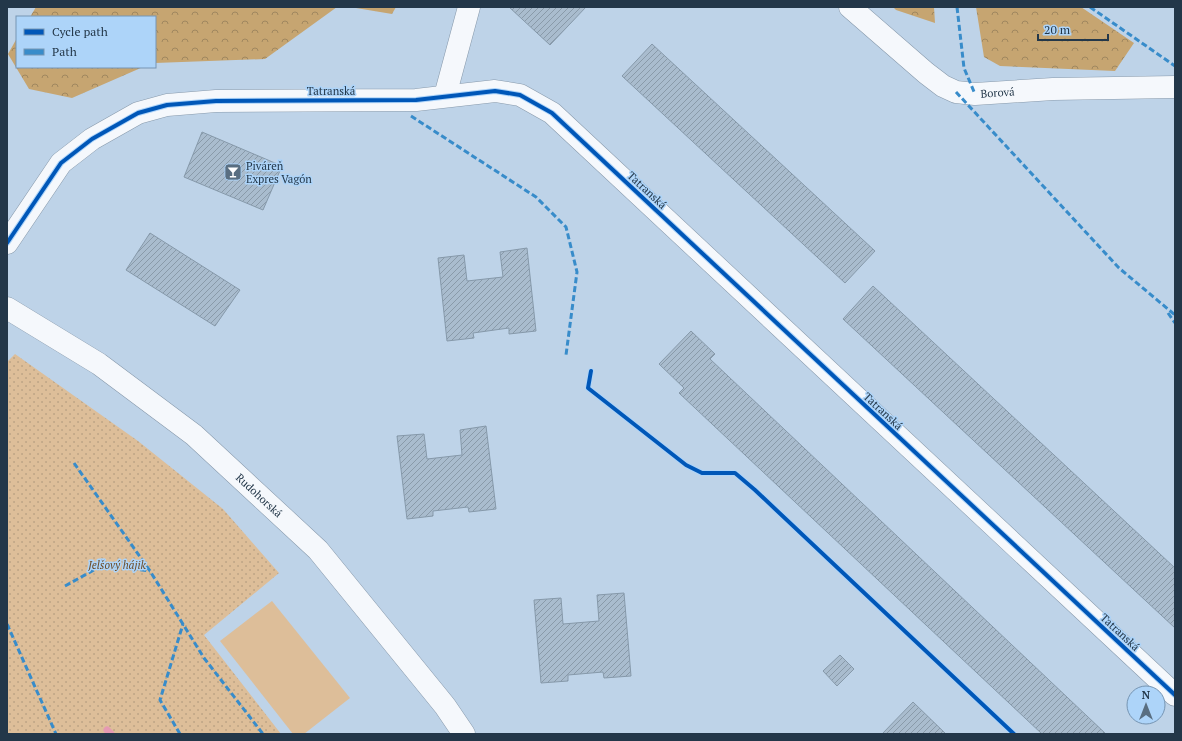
<svg xmlns="http://www.w3.org/2000/svg" width="1182" height="741" font-family="'PT Serif',serif">
  <style>
    .grass { fill: #ddbe99 }
    .forest { fill: url(#forest-crowns) }
    .park { fill: url(#park-dots) }
    .lines { fill: none; stroke-linecap: round; stroke-linejoin: round }
    .stream { stroke: #e59ab3; stroke-width: 7 }
    .building { fill: url(#building-hatch); stroke: #8699aa }
    .minor-casing { stroke: #8799ab; stroke-width: 23 }
    .minor { stroke: #f5f8fc; stroke-width: 22 }
    .quiet { stroke: #388cca; stroke-width: 3; stroke-dasharray: 6 3; stroke-linecap: butt }
    .cycleway-casing { stroke: #add4f9; stroke-width: 6 }
    .cycleway { stroke: #0057b8; stroke-width: 4 }
    .labels { text-anchor: middle; dominant-baseline: central; stroke-width: 3; stroke-linejoin: round; paint-order: stroke }
    .street-label { font-size: 11px; fill: #233749; stroke: #add4f9 }
    .poi-label { font-size: 11px; fill: #233749; stroke: #add4f9; text-anchor: start }
    .park-label { font-size: 11px; font-style: italic; fill: #6d4c27; stroke: #add4f9 }
  </style>
  <defs>
    <pattern id="forest-crowns" width="20" height="18" patternUnits="userSpaceOnUse"><rect width="20" height="18" fill="#c6a571"/><path d="M2 6a3 3 0 1 1 6 0M12 15a3 3 0 1 1 6 0" fill="none" stroke="#a0875f"/></pattern>
    <pattern id="park-dots" width="8" height="8" patternUnits="userSpaceOnUse"><rect width="8" height="8" fill="#ddbe99"/><path d="M2 2h.1M6 6h.1" fill="none" stroke="#bda485" stroke-width="1.8" stroke-linecap="round"/></pattern>
    <pattern id="building-hatch" width="6" height="6" patternUnits="userSpaceOnUse"><rect width="6" height="6" fill="#a9bcce"/><path d="M-1 1l2-2M0 6l6-6M5 7l2-2" fill="none" stroke="#899aa9"/></pattern>
  </defs>
  <rect width="100%" height="100%" fill="#bed3e8"/>
  <path class="grass" d="M 272,601 L 350,698 L 304,734 L 293,734 L 220,641 Z"/>
  <g class="forest">
    <path d="M 36,7 L 337,7 L 265,59 L 155,63 L 155,17 L 30,17 Z"/>
    <path d="M 350,7 L 396,7 L 392,14 Z"/>
    <path d="M 893,7 L 934,7 L 935,23 L 896,10 Z"/>
    <path d="M 976,7 L 1081,7 L 1134,43 L 1115,71 L 1000,66 L 984,57 Z"/>
    <path d="M 17,38 L 17,67 L 143,67 L 72,98 L 29,89 L 8,54 Z"/>
  </g>
  <path class="park" d="M 15,354 L 138,441 L 223,509 L 279,573 L 204,635 L 281,734 L 7,734 L 7,362 Z"/>
  <g class="lines">
    <path class="stream" d="M 107,730 L 111,734"/>
  </g>
  <g class="building">
    <path d="M 509,7 L 586,7 L 550,45 Z"/>
    <path d="M 652,44 L 875,251 L 845,283 L 622,76 Z"/>
    <path d="M 202,132 L 282,166 L 263,210 L 184,177 Z"/>
    <path d="M 150,233 L 240,290 L 215,326 L 126,270 Z"/>
    <path d="M 527,248 L 536,331 L 509,334 L 509,328 L 473,333 L 474,338 L 447,341 L 438,258 L 464,255 L 467,281 L 503,277 L 500,252 Z"/>
    <path d="M 873,286 L 1175,568 L 1175,628 L 843,319 Z"/>
    <path d="M 691,331 L 715,354 L 710,359 L 1106,734 L 1042,734 L 679,393 L 684,388 L 659,364 Z"/>
    <path d="M 486,426 L 496,509 L 469,512 L 468,507 L 433,511 L 433,516 L 407,519 L 397,436 L 424,434 L 427,459 L 462,455 L 460,430 Z"/>
    <path d="M 624,593 L 631,676 L 604,678 L 603,672 L 568,675 L 568,681 L 541,683 L 534,600 L 561,598 L 563,624 L 599,621 L 597,595 Z"/>
    <path d="M 840,655 L 854,669 L 837,686 L 823,671 Z"/>
    <path d="M 913,702 L 946,734 L 882,734 Z"/>
  </g>
  <g class="lines">
    <g class="minor-casing">
      <g id="minor">
        <path id="s1" d="M 850,7 L 926,73 L 943,86 L 956,92 L 975,94 L 1053,89 L 1175,87"/>
        <path d="M 445,96 L 469,7"/>
        <path d="M 7,243 L 61,163 L 92,139 L 138,113 L 167,105 L 216,101 L 416,100 L 495,91 L 520,95 L 552,113 L 1175,695"/>
        <path id="s2" d="M 7,308 L 99,364 L 194,435 L 318,550 L 445,706 L 464,734"/>
      </g>
    </g>
    <use href="#minor" class="minor"/>
    <g class="quiet">
      <path d="M 957,7 L 964,68 L 975,94"/>
      <path d="M 1090,7 L 1175,66"/>
      <path d="M 956,92 L 1119,268 L 1175,315"/>
      <path d="M 411,116 L 536,197 L 566,227 L 577,272 L 566,355"/>
      <path d="M 1168,313 L 1175,323"/>
      <path d="M 74,463 L 150,571 L 204,658 L 263,734"/>
      <path d="M 65,586 L 103,565 L 150,571"/>
      <path d="M 7,624 L 56,734"/>
      <path d="M 180,734 L 160,700 L 183,624"/>
    </g>
    <g class="cycleway-casing">
      <g id="cycleway">
        <path d="M 7,243 L 61,163 L 92,139 L 138,113 L 167,105 L 216,101 L 416,100 L 495,91 L 520,95 L 552,113 L 1175,695"/>
        <path d="M 591,371 L 588,388 L 686,465 L 702,473 L 735,473 L 755,490 L 1014,734"/>
      </g>
    </g>
    <use href="#cycleway" class="cycleway"/>
  </g>
  <defs>
    <g id="bar-square" transform="scale(0.9)"><rect x="-9" y="-9" width="18" height="18" rx="4" fill="#596e81" stroke="#add4f9"/><path d="M-6-5H6L.8 .8V4.5H3.5V6h-7V4.5H-.8V.8Z" fill="#fff"/></g>
  </defs>
  <g fill-rule="evenodd">
    <use href="#bar-square" x="233" y="172"/>
  </g>
  <g class="labels">
    <g class="street-label">
      <text x="331" y="91">Tatranská</text>
      <text stroke="none"><textPath href="#s1" startOffset="178">Borová</textPath></text>
      <text transform="translate(647 190) rotate(43)">Tatranská</text>
      <text transform="translate(883 411) rotate(43)">Tatranská</text>
      <text stroke="none"><textPath href="#s2" startOffset="315">Rudohorská</textPath></text>
      <text transform="translate(1120 632) rotate(43)">Tatranská</text>
    </g>
    <g class="poi-label">
      <text x="246" y="166">Piváreň<tspan x="246" dy="13">Expres Vagón</tspan></text>
    </g>
    <g class="park-label">
      <text x="117" y="565">Jelšový hájik</text>
    </g>
  </g>
  <rect width="1182" height="741" fill="none" stroke="#233749" stroke-width="16"/>
  <rect x="16" y="16" width="140" height="52" fill="#add4f9" stroke="#7695b3"/>
  <rect x="24" y="29" width="20" height="6" fill="#0057b8" stroke="#7695b3"/>
  <text x="52" y="36" font-size="12" fill="#233749">Cycle path</text>
  <rect x="24" y="49" width="20" height="6" fill="#388cca" stroke="#7695b3"/>
  <text x="52" y="56" font-size="12" fill="#233749">Path</text>
  <g transform="translate(1146 705)"><circle r="19" fill="#add4f9" stroke="#7695b3"/>
  <path d="M0-3L7 15L0 10L-7 15Z" fill="#596e81"/>
  <text y="-6" font-size="11" font-weight="bold" text-anchor="middle" fill="#233749">N</text>
  </g>
  <path d="M1038 34v6h70v-6" fill="none" stroke="#233749" stroke-width="2"/>
  <text x="1044" y="34" font-size="12" fill="#233749" stroke="#add4f9" stroke-width="3" paint-order="stroke">20 m</text>
</svg>
